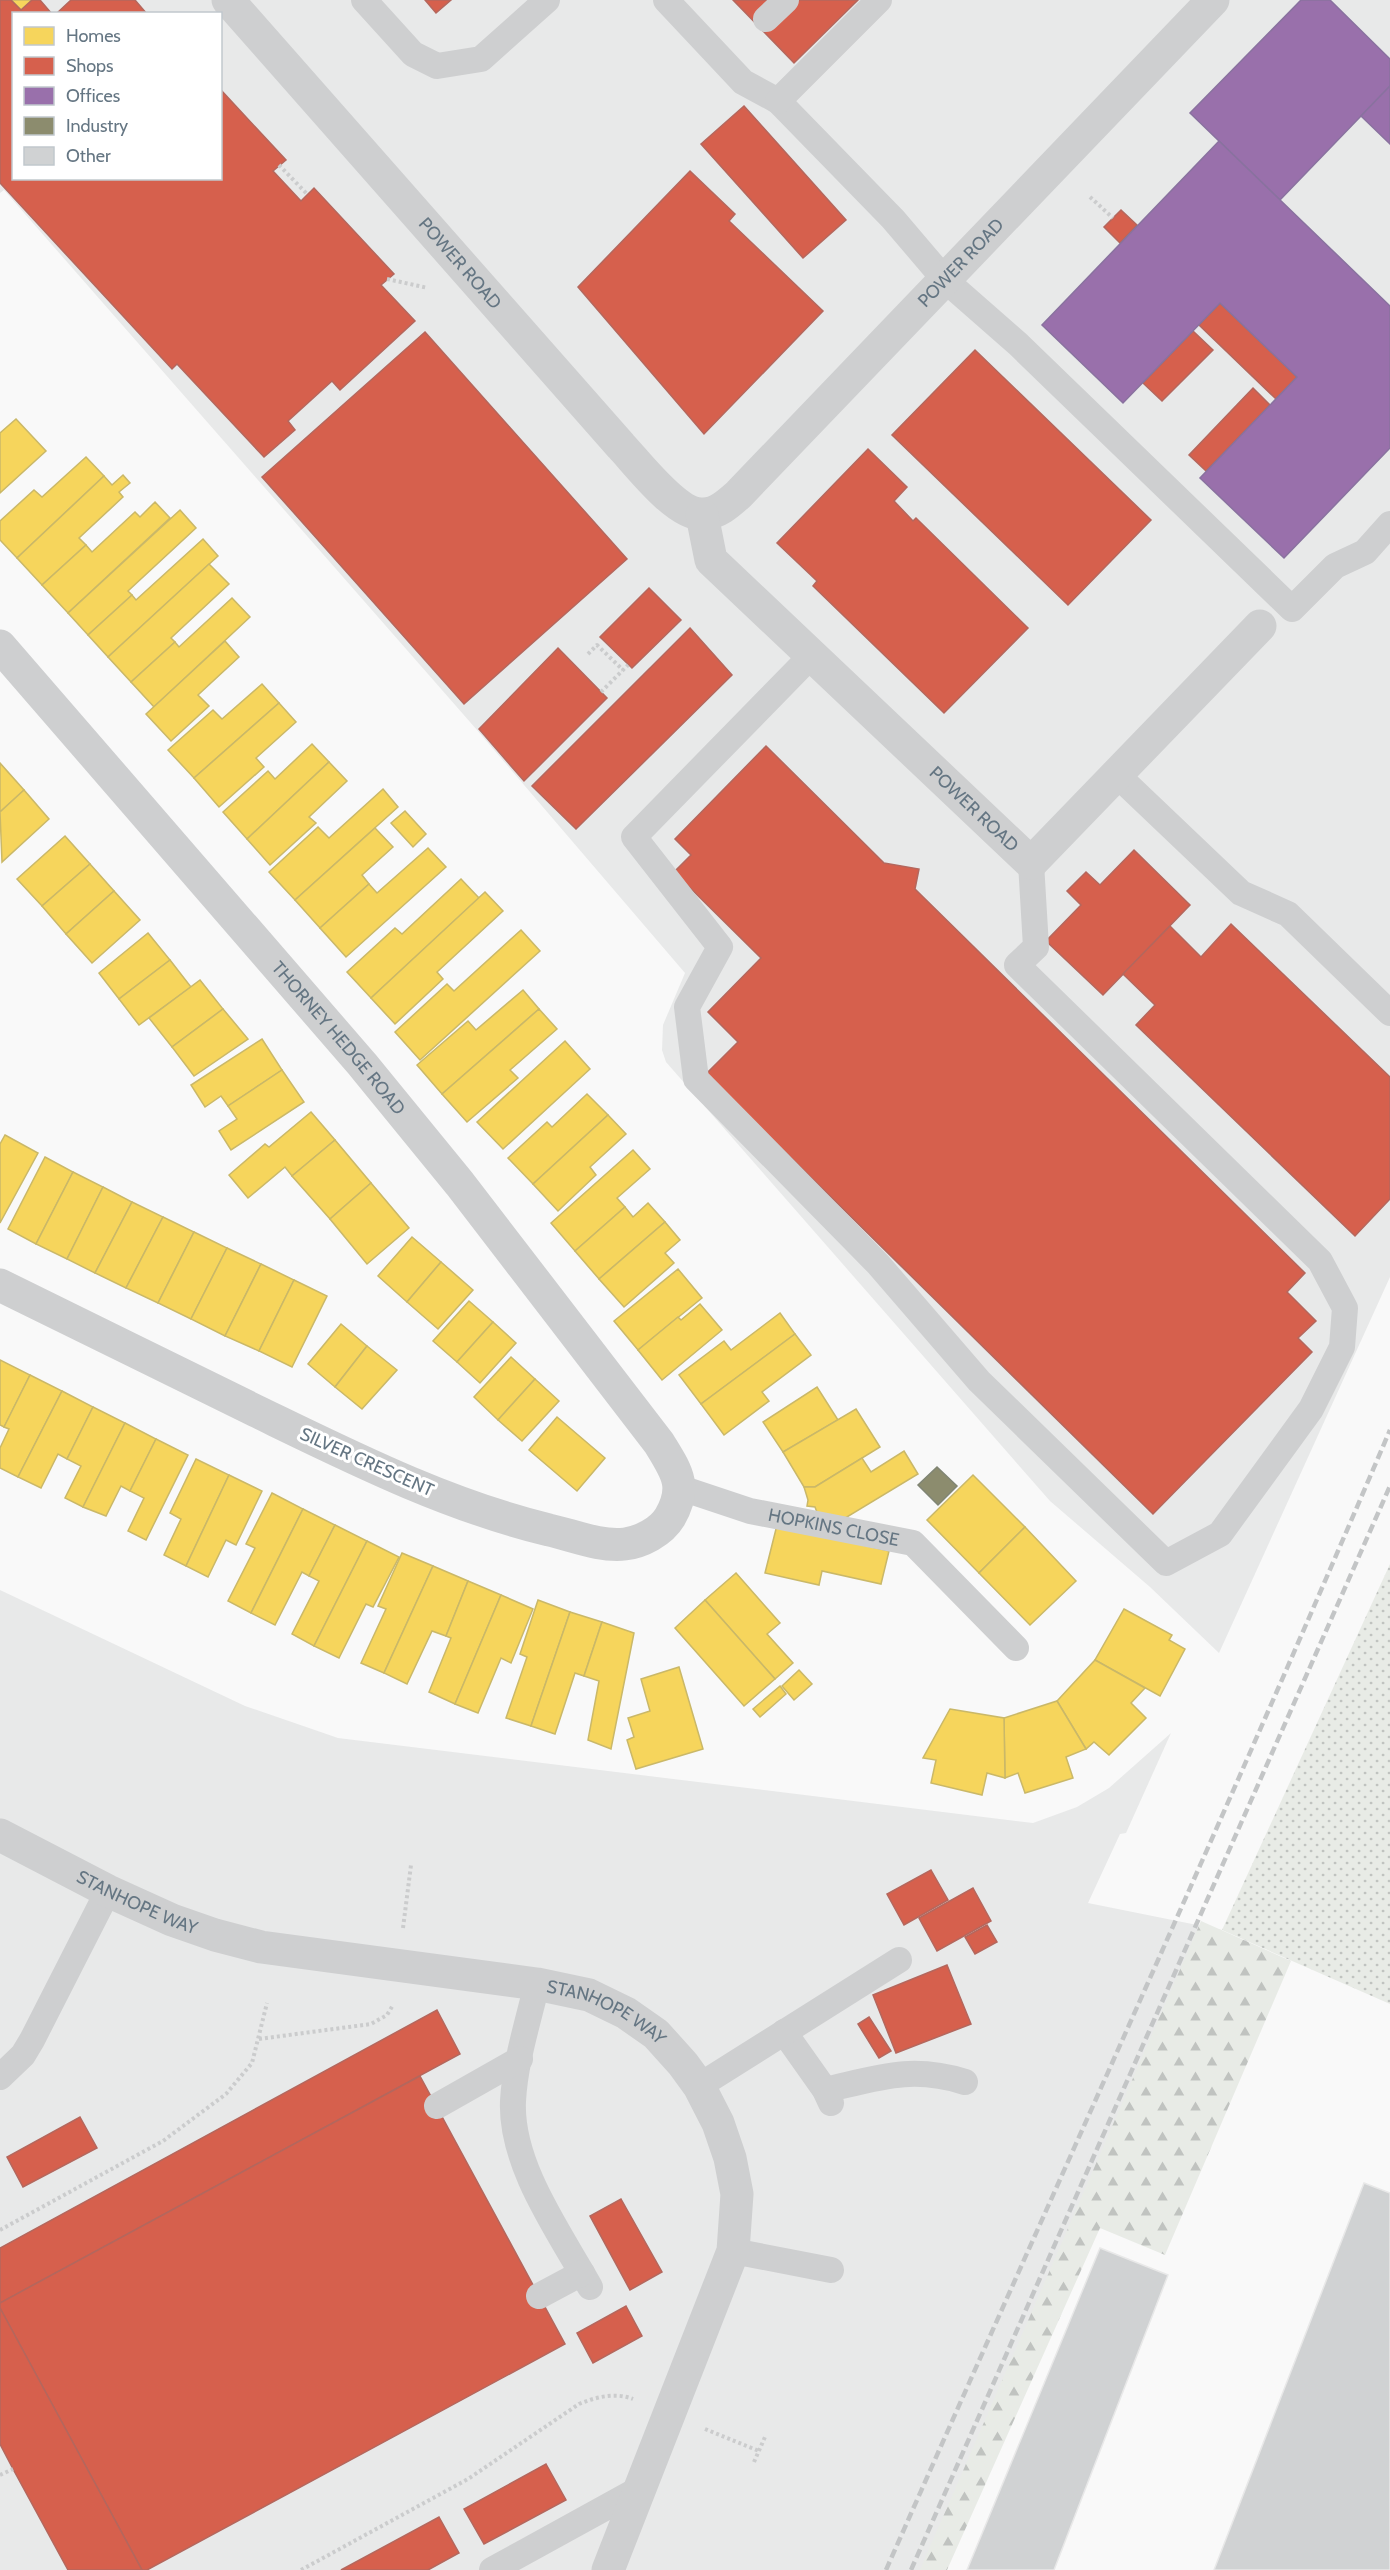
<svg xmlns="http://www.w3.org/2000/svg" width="1390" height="2570" font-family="Cabin,sans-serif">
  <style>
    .built { fill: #e8e9e9; fill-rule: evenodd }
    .forest { fill: url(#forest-firs) }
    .park { fill: url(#park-dots) }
    .homes { fill: #f6d55c; stroke: #cab868; stroke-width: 1.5 }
    .shops { fill: #d6604d; stroke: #b4675d; stroke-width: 1.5 }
    .offices { fill: #9970ab; stroke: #89729f; stroke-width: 1.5 }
    .industry { fill: #8c8c6e; stroke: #808574; stroke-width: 1.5 }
    .building { fill: #d0d2d3; stroke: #e8e8e8; stroke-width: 1.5 }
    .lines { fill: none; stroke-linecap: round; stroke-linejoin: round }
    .path { stroke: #cbcccd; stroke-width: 4; stroke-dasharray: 3 3; stroke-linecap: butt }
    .lane { stroke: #cecfd0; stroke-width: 26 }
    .street { stroke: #cecfd0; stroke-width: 33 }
    .rail { stroke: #c3c5c6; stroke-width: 4.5; stroke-dasharray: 9 4.5; stroke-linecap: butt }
    .labels { text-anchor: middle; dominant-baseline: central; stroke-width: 6; stroke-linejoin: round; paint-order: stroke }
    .street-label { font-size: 18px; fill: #657683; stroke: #fff }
  </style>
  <defs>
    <pattern id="forest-firs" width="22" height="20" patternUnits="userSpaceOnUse" patternTransform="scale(1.5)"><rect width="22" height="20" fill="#e8ebe6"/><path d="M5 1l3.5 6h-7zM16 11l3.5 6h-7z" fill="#c0c3c0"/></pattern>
    <pattern id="park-dots" width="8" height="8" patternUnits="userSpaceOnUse" patternTransform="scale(1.5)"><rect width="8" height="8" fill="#e8ebe6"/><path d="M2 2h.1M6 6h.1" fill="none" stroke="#c0c3c0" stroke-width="1.8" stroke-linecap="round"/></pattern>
  </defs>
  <rect width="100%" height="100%" fill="#f9f9f9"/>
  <g class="built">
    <path d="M 0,0 L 1390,0 L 1390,1277 L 1219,1653 L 1150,1587 L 1050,1501 L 666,1062 L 662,1050 L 663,1025 L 685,973 L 477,730 L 4,190 L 0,193 ZM 14,14 L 220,14 L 220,178 L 14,178 Z"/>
    <path d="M 0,1590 L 245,1706 L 338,1738 L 1033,1823 L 1077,1807 L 1109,1788 L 1171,1733 L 1126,1833 L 1120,1834 L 1088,1903 L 1222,1930 L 940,2570 L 0,2570 Z"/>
  </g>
  <path class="forest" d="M 1201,1921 L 1291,1961 L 1165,2255 L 1100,2228 L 947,2570 L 920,2570 Z"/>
  <path class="park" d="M 1390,1564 L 1390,2004 L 1222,1930 Z"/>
  <g class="homes">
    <path d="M 11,0 L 32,0 L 21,10 Z"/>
    <path d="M 16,419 L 46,451 L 0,493 L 0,433 Z"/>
    <path d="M 86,457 L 104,476 L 17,558 L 0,540 L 0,521 L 34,490 L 42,497 Z"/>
    <path d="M 123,475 L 130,483 L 119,492 L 123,497 L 79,538 L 86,545 L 42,585 L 17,558 L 104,476 L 112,485 Z"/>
    <path d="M 155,502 L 170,518 L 68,613 L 42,585 L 86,545 L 92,552 L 135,512 L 140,517 Z"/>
    <path d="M 180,510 L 196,528 L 128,591 L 132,595 L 88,635 L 68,613 Z"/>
    <path d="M 203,539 L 218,556 L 108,657 L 88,635 L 132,595 L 136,600 Z"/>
    <path d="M 209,564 L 229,584 L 171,638 L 175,642 L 131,682 L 108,657 Z"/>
    <path d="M 232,598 L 250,617 L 154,707 L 131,682 L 175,642 L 179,647 Z"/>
    <path d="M 225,641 L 239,657 L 198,695 L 209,706 L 171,741 L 146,714 Z"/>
    <path d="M 262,684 L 279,703 L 194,778 L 168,750 L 213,710 L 222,719 Z"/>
    <path d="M 279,703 L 296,722 L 256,758 L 264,767 L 219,807 L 194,778 Z"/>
    <path d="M 312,744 L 329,762 L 247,839 L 223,812 L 268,771 L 275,779 Z"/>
    <path d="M 329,762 L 347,781 L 309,817 L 316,823 L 270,865 L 247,839 Z"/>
    <path d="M 0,763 L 24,790 L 0,812 Z"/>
    <path d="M 383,789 L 398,807 L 295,900 L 269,872 L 318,827 L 329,838 Z"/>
    <path d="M 24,790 L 49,819 L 2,862 L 0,812 Z"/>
    <path d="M 405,811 L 426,834 L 413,847 L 391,823 Z"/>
    <path d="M 375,828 L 393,847 L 362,875 L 369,884 L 320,928 L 295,900 Z"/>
    <path d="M 65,836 L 90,864 L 42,906 L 17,879 Z"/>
    <path d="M 428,848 L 446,867 L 346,957 L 320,928 L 369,884 L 377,893 Z"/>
    <path d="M 90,864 L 114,891 L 66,934 L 42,906 Z"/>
    <path d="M 461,879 L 479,898 L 371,998 L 347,972 L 395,928 L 402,934 Z"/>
    <path d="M 114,891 L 140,920 L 92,963 L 66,934 Z"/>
    <path d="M 485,892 L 503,911 L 437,972 L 443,979 L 395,1024 L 371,998 Z"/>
    <path d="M 521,930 L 540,951 L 420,1060 L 395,1032 L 447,984 L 454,991 Z"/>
    <path d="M 148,933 L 170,960 L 119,999 L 99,973 Z"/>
    <path d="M 170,960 L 191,987 L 139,1025 L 119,999 Z"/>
    <path d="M 200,980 L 223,1009 L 172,1047 L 149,1018 Z"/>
    <path d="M 523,990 L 539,1009 L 442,1094 L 417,1065 L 468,1021 L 476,1030 Z"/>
    <path d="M 223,1009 L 248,1039 L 194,1076 L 172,1047 Z"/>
    <path d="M 539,1009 L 557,1029 L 510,1070 L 518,1078 L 467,1122 L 442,1094 Z"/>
    <path d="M 262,1039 L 282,1070 L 228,1106 L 221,1096 L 205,1107 L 191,1085 Z"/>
    <path d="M 565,1041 L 590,1069 L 503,1149 L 477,1122 Z"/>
    <path d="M 282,1070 L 304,1102 L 231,1150 L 219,1131 L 237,1119 L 228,1106 Z"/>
    <path d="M 587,1094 L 608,1115 L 533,1184 L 508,1158 L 547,1122 L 552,1127 Z"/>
    <path d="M 311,1112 L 335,1140 L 292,1176 L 285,1167 L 248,1198 L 229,1175 L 265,1144 L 269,1147 Z"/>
    <path d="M 608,1115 L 626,1134 L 590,1167 L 596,1175 L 558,1211 L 533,1184 Z"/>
    <path d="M 5,1135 L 38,1153 L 0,1223 L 0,1144 Z"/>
    <path d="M 335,1140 L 371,1183 L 330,1219 L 292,1176 Z"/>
    <path d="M 633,1150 L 650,1169 L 617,1198 L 625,1207 L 575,1251 L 551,1223 Z"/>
    <path d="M 45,1157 L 73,1172 L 36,1244 L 8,1229 Z"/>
    <path d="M 73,1172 L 103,1187 L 67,1259 L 36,1244 Z"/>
    <path d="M 371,1183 L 409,1228 L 367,1264 L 330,1219 Z"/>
    <path d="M 103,1187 L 132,1202 L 95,1273 L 67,1259 Z"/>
    <path d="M 132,1202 L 163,1217 L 126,1288 L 95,1273 Z"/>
    <path d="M 648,1203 L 665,1222 L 599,1279 L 575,1251 L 625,1207 L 633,1217 Z"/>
    <path d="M 163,1217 L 194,1232 L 158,1303 L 126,1288 Z"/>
    <path d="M 665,1222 L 680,1240 L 665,1253 L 674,1263 L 624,1307 L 599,1279 Z"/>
    <path d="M 194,1232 L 227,1248 L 191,1319 L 158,1303 Z"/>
    <path d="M 412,1237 L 441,1262 L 407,1302 L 378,1276 Z"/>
    <path d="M 227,1248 L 261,1264 L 225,1336 L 191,1319 Z"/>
    <path d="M 441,1262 L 473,1290 L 438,1329 L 407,1302 Z"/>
    <path d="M 261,1264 L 294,1280 L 259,1351 L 225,1336 Z"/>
    <path d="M 678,1269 L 702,1298 L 638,1350 L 614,1321 Z"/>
    <path d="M 294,1280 L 327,1296 L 292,1367 L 259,1351 Z"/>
    <path d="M 469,1301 L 493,1322 L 457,1362 L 433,1341 Z"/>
    <path d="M 700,1304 L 722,1330 L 662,1380 L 638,1350 L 678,1317 L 681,1320 Z"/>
    <path d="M 780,1313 L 795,1334 L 701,1404 L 679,1375 L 724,1341 L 731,1350 Z"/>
    <path d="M 493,1322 L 516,1343 L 480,1383 L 457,1362 Z"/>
    <path d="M 341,1324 L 367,1346 L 335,1387 L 308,1364 Z"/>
    <path d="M 795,1334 L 811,1355 L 762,1392 L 769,1401 L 724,1435 L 701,1404 Z"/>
    <path d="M 367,1346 L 397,1370 L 362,1409 L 335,1387 Z"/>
    <path d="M 511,1357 L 535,1379 L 498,1420 L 474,1397 Z"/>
    <path d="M 0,1360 L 30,1375 L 4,1427 L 0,1425 Z"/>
    <path d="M 30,1375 L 62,1391 L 18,1477 L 0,1468 L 0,1448 L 9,1429 L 4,1427 Z"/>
    <path d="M 535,1379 L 559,1401 L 522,1441 L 498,1420 Z"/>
    <path d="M 817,1387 L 838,1420 L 783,1452 L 763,1422 Z"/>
    <path d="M 62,1391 L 93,1407 L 67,1459 L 58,1454 L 41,1488 L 18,1477 Z"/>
    <path d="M 93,1407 L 125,1423 L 83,1507 L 65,1498 L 81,1466 L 67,1459 Z"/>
    <path d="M 856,1409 L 880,1447 L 815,1487 L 804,1487 L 783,1452 Z"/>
    <path d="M 557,1417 L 605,1458 L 577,1491 L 529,1450 Z"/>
    <path d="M 125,1423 L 156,1439 L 130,1491 L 121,1486 L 106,1516 L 83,1507 Z"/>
    <path d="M 156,1439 L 188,1455 L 146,1540 L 128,1531 L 144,1498 L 130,1491 Z"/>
    <path d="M 904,1451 L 918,1474 L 842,1520 L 818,1515 L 815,1507 L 807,1506 L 808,1500 L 804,1487 L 815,1487 L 862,1458 L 871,1472 Z"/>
    <path d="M 196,1459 L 229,1475 L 186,1566 L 164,1555 L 181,1519 L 170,1513 Z"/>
    <path d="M 229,1475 L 262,1491 L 236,1545 L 226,1540 L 208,1577 L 186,1566 Z"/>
    <path d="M 973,1475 L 1025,1527 L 979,1573 L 927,1520 Z"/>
    <path d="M 272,1493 L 303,1509 L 251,1613 L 228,1601 L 255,1548 L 246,1544 Z"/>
    <path d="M 303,1509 L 335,1525 L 309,1576 L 302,1572 L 275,1625 L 251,1613 Z"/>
    <path d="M 335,1525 L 367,1541 L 314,1646 L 292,1634 L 319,1581 L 309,1576 Z"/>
    <path d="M 777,1525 L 889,1551 L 881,1584 L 822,1571 L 819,1585 L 765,1573 Z"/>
    <path d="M 1025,1527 L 1076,1581 L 1030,1625 L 979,1573 Z"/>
    <path d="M 367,1541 L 399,1557 L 373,1607 L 366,1604 L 339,1658 L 314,1646 Z"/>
    <path d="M 402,1553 L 433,1566 L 384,1673 L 361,1663 L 386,1609 L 378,1606 Z"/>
    <path d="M 433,1566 L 468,1581 L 446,1636 L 432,1631 L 407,1684 L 384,1673 Z"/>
    <path d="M 736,1573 L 780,1623 L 767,1634 L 793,1663 L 775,1679 L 705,1600 Z"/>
    <path d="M 468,1581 L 501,1595 L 455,1704 L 429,1692 L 451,1638 L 446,1636 Z"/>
    <path d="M 501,1595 L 533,1609 L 511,1663 L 501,1658 L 478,1713 L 455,1704 Z"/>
    <path d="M 538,1600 L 570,1612 L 531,1726 L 506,1718 L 527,1657 L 520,1654 Z"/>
    <path d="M 705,1600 L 775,1679 L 744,1706 L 675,1628 Z"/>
    <path d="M 1124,1609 L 1172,1635 L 1169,1640 L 1185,1649 L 1160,1696 L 1095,1660 Z"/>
    <path d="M 570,1612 L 602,1622 L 584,1676 L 575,1673 L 555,1734 L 531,1726 Z"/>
    <path d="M 602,1622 L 634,1633 L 611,1749 L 588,1740 L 599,1681 L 584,1676 Z"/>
    <path d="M 1095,1660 L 1145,1688 L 1131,1703 L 1146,1718 L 1109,1755 L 1094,1742 L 1086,1749 L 1057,1701 Z"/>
    <path d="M 679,1667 L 703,1749 L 636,1769 L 627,1740 L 634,1737 L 628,1718 L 650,1711 L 641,1679 Z"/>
    <path d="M 799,1670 L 812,1684 L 794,1700 L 782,1686 Z"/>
    <path d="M 780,1686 L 786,1694 L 760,1717 L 753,1709 Z"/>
    <path d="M 1057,1701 L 1086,1749 L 1066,1757 L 1073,1778 L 1025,1793 L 1018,1773 L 1005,1778 L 1004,1718 Z"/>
    <path d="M 950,1709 L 1004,1718 L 1005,1778 L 987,1773 L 982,1795 L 931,1783 L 936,1760 L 923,1758 Z"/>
  </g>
  <g class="shops">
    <path d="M 0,0 L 11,0 L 21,10 L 32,0 L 40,0 L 52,14 L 14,14 L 14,178 L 220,178 L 220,89 L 286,160 L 273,171 L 301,201 L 314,188 L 394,274 L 381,285 L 415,321 L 340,390 L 332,381 L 288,421 L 295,430 L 264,457 L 177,364 L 172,369 L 0,183 Z"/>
    <path d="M 71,0 L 135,0 L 147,14 L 56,14 Z"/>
    <path d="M 425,0 L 451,0 L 436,13 Z"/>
    <path d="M 733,0 L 858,0 L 794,63 Z"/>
    <path d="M 744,106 L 846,220 L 803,258 L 701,144 Z"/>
    <path d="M 690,171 L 735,214 L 729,221 L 823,311 L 704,434 L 578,287 Z"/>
    <path d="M 1121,210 L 1137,225 L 1120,243 L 1104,227 Z"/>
    <path d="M 1220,303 L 1297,377 L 1276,399 L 1199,325 Z"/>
    <path d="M 1193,331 L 1213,350 L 1162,401 L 1143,383 Z"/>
    <path d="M 425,332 L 627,559 L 464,704 L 262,477 Z"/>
    <path d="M 975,350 L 1151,520 L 1068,605 L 892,435 Z"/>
    <path d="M 1253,388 L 1270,405 L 1206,471 L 1189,455 Z"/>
    <path d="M 868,449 L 907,487 L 894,501 L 913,521 L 916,518 L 1028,628 L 944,713 L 813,586 L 817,581 L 777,543 Z"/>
    <path d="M 649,588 L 681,620 L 632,668 L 600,637 Z"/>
    <path d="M 690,628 L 732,675 L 576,829 L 532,786 Z"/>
    <path d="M 558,648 L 607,698 L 524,781 L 479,729 Z"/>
    <path d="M 766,746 L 884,863 L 919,869 L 915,889 L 1305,1273 L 1287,1292 L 1316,1321 L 1298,1338 L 1312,1352 L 1153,1514 L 706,1074 L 738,1042 L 708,1012 L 761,958 L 674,872 L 691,855 L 675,839 Z"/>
    <path d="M 1134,850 L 1190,905 L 1103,995 L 1046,941 L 1081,905 L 1067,891 L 1086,872 L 1100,885 Z"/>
    <path d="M 1231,924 L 1390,1077 L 1390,1199 L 1355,1236 L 1136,1025 L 1155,1005 L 1123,974 L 1170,926 L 1201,957 Z"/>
    <path d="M 931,1870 L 948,1900 L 904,1925 L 887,1894 Z"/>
    <path d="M 973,1888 L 991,1921 L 937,1951 L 919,1918 Z"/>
    <path d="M 987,1925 L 997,1942 L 975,1954 L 965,1937 Z"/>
    <path d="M 947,1965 L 971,2024 L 896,2053 L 873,1995 Z"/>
    <path d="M 437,2010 L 460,2054 L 0,2303 L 0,2248 Z"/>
    <path d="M 869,2017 L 891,2051 L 879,2058 L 858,2024 Z"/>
    <path d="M 420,2076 L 565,2344 L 147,2570 L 142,2570 L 0,2308 L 0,2303 Z"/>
    <path d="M 80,2117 L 97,2148 L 23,2187 L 7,2157 Z"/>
    <path d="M 621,2199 L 662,2272 L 630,2290 L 590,2216 Z"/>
    <path d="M 626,2306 L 642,2336 L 593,2363 L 577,2333 Z"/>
    <path d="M 0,2308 L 142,2570 L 68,2570 L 13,2469 L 0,2444 Z"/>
    <path d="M 546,2464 L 566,2500 L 484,2544 L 464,2509 Z"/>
    <path d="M 439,2517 L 459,2553 L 428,2570 L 341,2570 Z"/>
  </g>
  <g class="offices">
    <path d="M 1301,0 L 1330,0 L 1390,59 L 1390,86 L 1280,200 L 1190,113 Z"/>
    <path d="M 1390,86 L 1390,144 L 1361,116 Z"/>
    <path d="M 1219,141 L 1390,306 L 1390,448 L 1284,558 L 1200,478 L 1297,377 L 1220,303 L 1123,403 L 1042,325 Z"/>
  </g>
  <path class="industry" d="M 937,1467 L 957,1486 L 938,1505 L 918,1485 Z"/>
  <g class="building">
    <path d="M 1364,2183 L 1390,2193 L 1390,2570 L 1214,2570 Z"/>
    <path d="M 1100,2248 L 1168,2275 L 1054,2570 L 967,2570 Z"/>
  </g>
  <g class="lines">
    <g class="path">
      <path d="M 279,165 L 307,194"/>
      <path d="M 1090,197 L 1113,218"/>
      <path d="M 387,279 L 428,288"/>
      <path d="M 588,654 L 597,645 L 623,670"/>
      <path d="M 601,692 L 628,665"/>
      <path d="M 403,1928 L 411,1865"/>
      <path d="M 259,2039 L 371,2024 L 387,2015 L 393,2005"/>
      <path d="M 0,2230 L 163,2141 L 226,2094 L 252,2063 L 267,2003"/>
      <path d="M 705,2429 L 759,2451"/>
      <path d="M 754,2462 L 765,2437"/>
      <path d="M 0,2475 L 13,2469"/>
      <path d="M 301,2570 L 468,2479 L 579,2404 C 596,2397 615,2392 633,2399"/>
    </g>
    <g class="lane">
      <path d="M 364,0 L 413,54 L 437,66 L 481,59 L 547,0"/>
      <path d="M 666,0 L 743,82 L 778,101 L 893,219 L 945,280 L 1018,344 L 1292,609 L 1335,566 L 1365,552 L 1390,524"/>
      <path d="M 766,19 L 786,0"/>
      <path d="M 778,101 L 879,0"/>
      <path d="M 811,656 L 634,837 L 720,947 L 687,1007 L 696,1079 L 878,1264 L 979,1381 L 1166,1563 L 1220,1534 L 1311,1409 L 1342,1347 L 1345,1308 L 1320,1261 L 1017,965 L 1036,947 L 1031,863"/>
      <path d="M 1116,774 L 1241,893 L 1288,914 L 1390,1013"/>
      <path id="s1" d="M 681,1488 L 750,1511 L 913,1543 L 1016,1648"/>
      <path d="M 537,1984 C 528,2022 515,2062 513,2101 C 510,2165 560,2233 590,2287"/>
      <path d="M 784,2032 L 825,2090 L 831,2103"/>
      <path d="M 0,2077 L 23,2055 L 32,2040 L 108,1891"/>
      <path d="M 699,2086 L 899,1960"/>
      <path d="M 825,2090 C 878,2078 911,2065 965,2082"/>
      <path d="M 437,2106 L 520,2059"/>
      <path d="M 733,2251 L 831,2270"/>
      <path d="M 539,2296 L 582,2273"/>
      <path d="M 492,2570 L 641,2488"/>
    </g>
    <g class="street">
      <path id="s2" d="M 228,0 L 621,446 C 638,464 677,516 703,514 C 717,514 729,503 739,494 L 1213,0"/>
      <path id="s3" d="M 702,515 L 711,560 L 1031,863 L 1260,626"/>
      <path id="s4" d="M 0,646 L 362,1064 L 460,1184 L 659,1443 C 676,1471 688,1486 670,1517 C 661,1532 641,1542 625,1544 C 600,1547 572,1535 549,1530 C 446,1505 351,1457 256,1411 C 171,1369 85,1327 0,1285"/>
      <path id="s5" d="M 0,1835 L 108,1891 L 172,1920 L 215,1935 L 261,1947 L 537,1984 L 589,1995 L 626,2013 L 656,2034 L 683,2064 L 699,2086 L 718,2123 L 730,2158 L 737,2194 L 733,2251 L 608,2570"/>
    </g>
    <g class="rail">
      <path d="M 886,2570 C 1054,2190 1227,1812 1390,1430"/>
      <path d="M 911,2570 L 1390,1486"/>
    </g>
  </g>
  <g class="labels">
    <g class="street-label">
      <text stroke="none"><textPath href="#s2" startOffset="1066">POWER ROAD</textPath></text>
      <text stroke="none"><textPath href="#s2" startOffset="351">POWER ROAD</textPath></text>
      <text stroke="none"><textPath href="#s3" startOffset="408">POWER ROAD</textPath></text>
      <text stroke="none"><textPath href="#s4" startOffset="518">THORNEY HEDGE ROAD</textPath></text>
      <text transform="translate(367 1462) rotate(24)">SILVER CRESCENT</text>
      <text stroke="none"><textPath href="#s1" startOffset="158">HOPKINS CLOSE</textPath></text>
      <text stroke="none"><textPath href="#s5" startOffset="153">STANHOPE WAY</textPath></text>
      <text stroke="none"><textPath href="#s5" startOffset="639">STANHOPE WAY</textPath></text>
    </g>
  </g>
  <rect x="12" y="12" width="210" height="168" fill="#ffffff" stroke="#c1c8cd" stroke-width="1.5"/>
  <rect x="24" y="27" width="30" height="18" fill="#f6d55c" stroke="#c1c8cd" stroke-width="1.5"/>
  <text x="66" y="42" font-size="18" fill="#657683">Homes</text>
  <rect x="24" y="57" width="30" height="18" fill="#d6604d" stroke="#c1c8cd" stroke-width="1.5"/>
  <text x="66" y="72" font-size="18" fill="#657683">Shops</text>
  <rect x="24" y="87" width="30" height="18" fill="#9970ab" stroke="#c1c8cd" stroke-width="1.5"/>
  <text x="66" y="102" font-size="18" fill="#657683">Offices</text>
  <rect x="24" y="117" width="30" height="18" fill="#8c8c6e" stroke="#c1c8cd" stroke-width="1.5"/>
  <text x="66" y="132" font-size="18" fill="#657683">Industry</text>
  <rect x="24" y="147" width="30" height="18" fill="#d0d2d3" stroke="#c1c8cd" stroke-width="1.5"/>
  <text x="66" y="162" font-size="18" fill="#657683">Other</text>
</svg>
